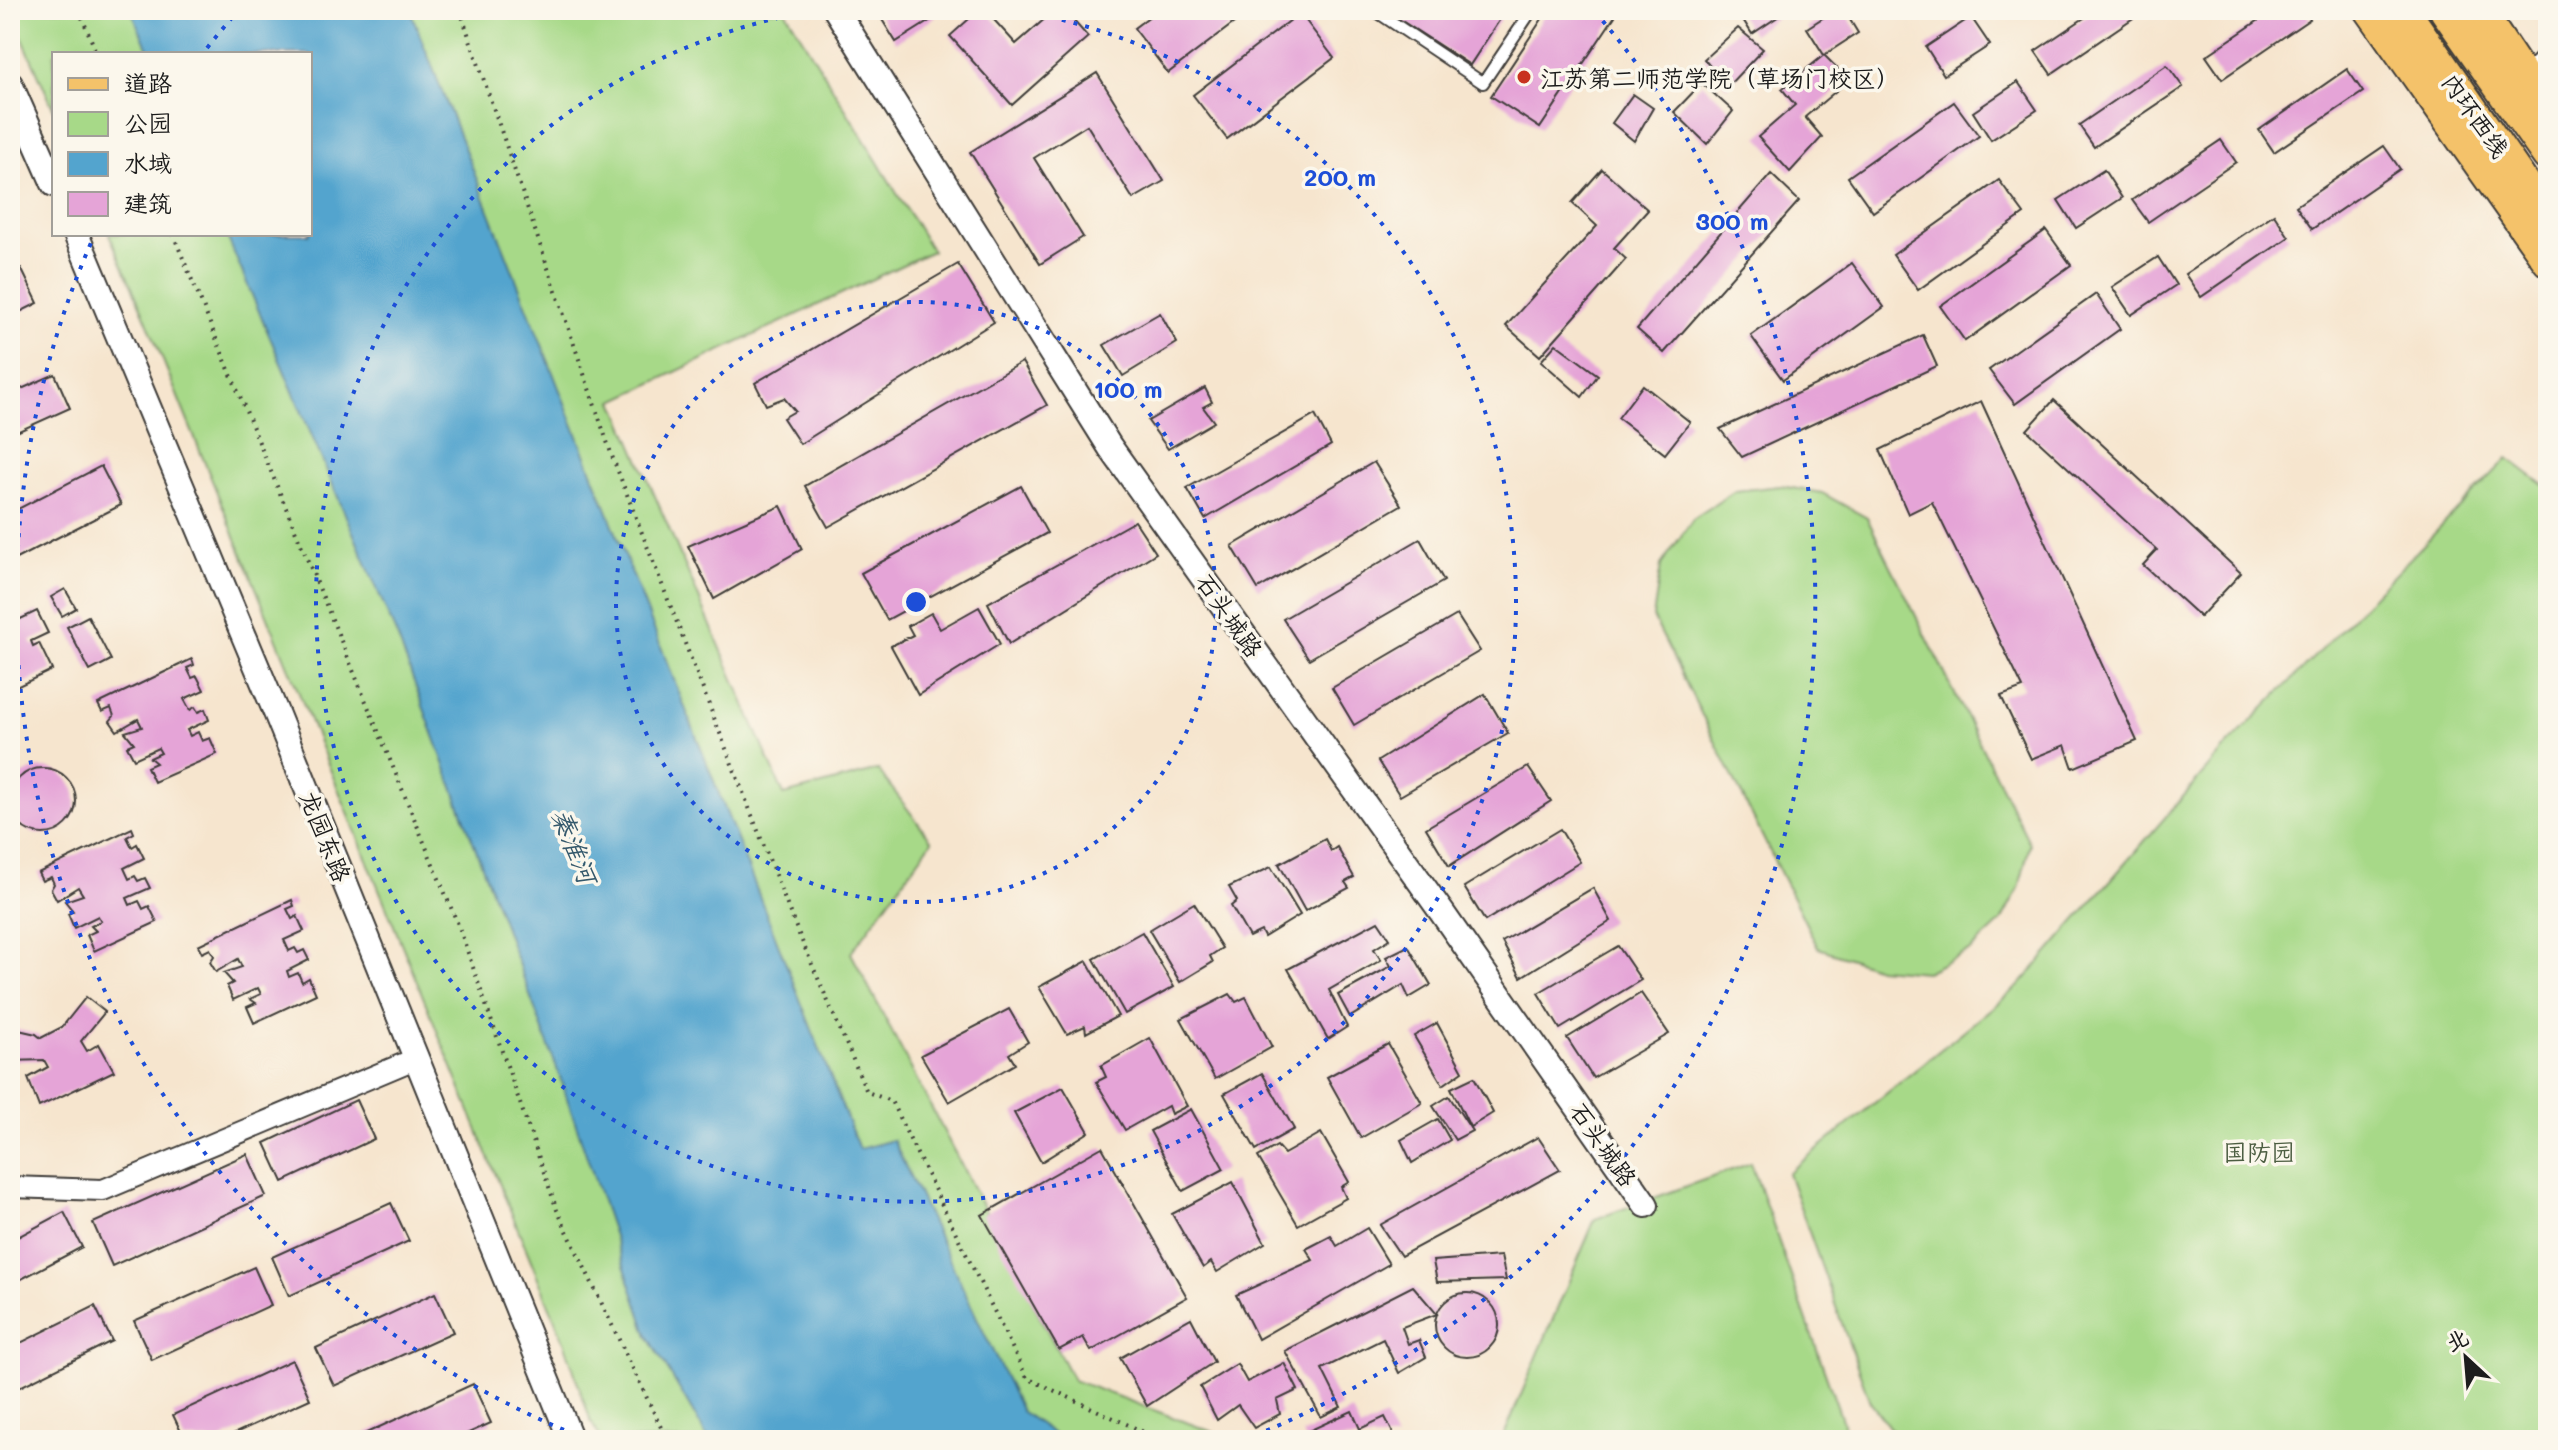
<svg xmlns="http://www.w3.org/2000/svg" width="2558" height="1450" font-family="Mali,'LXGW WenKai TC',sans-serif">
  <style>
    .green { fill: #a7d988; stroke: #627a52; stroke-width: 2 }
    .water { fill: #53a4ce; stroke: #386075; stroke-width: 2 }
    .building { fill: #e5a4d7 }
    .lines { fill: none; stroke-linecap: round; stroke-linejoin: round }
    .service-casing { stroke: #3d3a37; stroke-width: 14 }
    .minor-casing { stroke: #3d3a37; stroke-width: 24 }
    .tertiary-casing { stroke: #3d3a37; stroke-width: 28 }
    .primary-casing { stroke: #3d3a37; stroke-width: 34 }
    .trunk-casing { stroke: #3d3a37; stroke-width: 36 }
    .path { stroke: #3d3a37; stroke-width: 4; stroke-dasharray: 2 6; stroke-linecap: butt }
    .service { stroke: #fff; stroke-width: 10 }
    .minor { stroke: #fff; stroke-width: 20 }
    .tertiary { stroke: #fff; stroke-width: 24 }
    .primary { stroke: #f4c26a; stroke-width: 30 }
    .trunk { stroke: #f4c26a; stroke-width: 32 }
    .ring { fill: none; stroke: #1d4ed8; stroke-width: 4; stroke-dasharray: 4 8 }
    .poi-dot { fill: #c8321e; stroke: #fbf7ec; stroke-width: 3 }
    .labels { text-anchor: middle; dominant-baseline: central; stroke-width: 7; stroke-linejoin: round; paint-order: stroke }
    .poi-label { font-size: 24px; fill: #1c1c1c; stroke: #fbf7ec; text-anchor: start }
    .street-label { font-size: 24px; fill: #1c1c1c; stroke: #fbf7ec }
    .park-label { font-size: 24px; fill: #4d5e42; stroke: #fbf7ec }
    .water-label { font-size: 26px; font-style: italic; fill: #35596c; stroke: #fbf7ec }
    .centre { fill: #1d4ed8; stroke: #fbf7ec; stroke-width: 4 }
    .ring-label { font-size: 24px; text-anchor: middle; font-weight: bold; fill: #1d4ed8; stroke: #fbf7ec; stroke-width: 7; stroke-linejoin: round; paint-order: stroke }
  </style>
  <rect width="100%" height="100%" fill="#fbf7ec"/>
  <filter id="ink" filterUnits="userSpaceOnUse"><feTurbulence type="fractalNoise" baseFrequency=".0125" numOctaves="2"/><feDisplacementMap in="SourceGraphic" scale="16" xChannelSelector="R" yChannelSelector="G"/><feConvolveMatrix kernelMatrix="1 2 1 2 8 2 1 2 1" color-interpolation-filters="sRGB"/></filter>
  <filter id="wash" filterUnits="userSpaceOnUse"><feTurbulence type="fractalNoise" baseFrequency=".006" numOctaves="4" result="noise"/><feDisplacementMap in="SourceGraphic" scale="32" xChannelSelector="R" yChannelSelector="G"/><feGaussianBlur stdDeviation="1.8" result="paint"/><feColorMatrix in="noise" values="0 0 0 0 0 0 0 0 0 0 0 0 0 0 0 0 0 1.4 0 .05"/><feComposite in="paint" operator="in"/></filter>
  <g filter="url(#wash)">
    <rect width="100%" height="100%" fill="#f6e5ce"/>
    <g class="green">
      <path d="M 10,10 L 785,10 L 932,251 L 614,401 L 784,795 L 878,770 L 932,841 L 851,953 L 1073,1380 L 1234,1440 L 602,1440 L 591,1422 L 565,1344 L 146,319 L 109,234 L 310,234 L 310,54 L 54,54 L 54,110 Z"/>
      <path d="M 2508,458 L 2548,488 L 2548,1440 L 1899,1440 L 1870,1402 L 1788,1173 L 2019,986 L 2227,746 Z"/>
      <path d="M 1780,486 L 1822,493 L 1867,518 L 2030,844 L 2019,888 L 2001,922 L 1971,950 L 1926,972 L 1878,968 L 1818,948 L 1653,617 L 1661,565 L 1693,519 L 1735,491 Z"/>
      <path d="M 1751,1163 L 1849,1440 L 1502,1440 L 1595,1219 Z"/>
    </g>
    <path class="water" d="M 131,10 L 410,10 L 859,1149 L 893,1140 L 1021,1411 L 1062,1440 L 710,1440 L 708,1438 L 648,1336 L 555,1063 L 397,636 L 226,234 L 310,234 L 310,54 L 150,54 Z"/>
    <g id="blocks">
      <g class="building">
        <path d="M 876,10 L 932,10 L 936,17 L 896,42 Z"/>
        <path d="M 979,10 L 985,10 L 1016,44 L 1055,10 L 1064,10 L 1088,37 L 1012,105 L 950,36 Z"/>
        <path d="M 1158,10 L 1251,10 L 1168,73 L 1134,28 Z"/>
        <path d="M 1385,10 L 1506,10 L 1470,65 Z"/>
        <path d="M 1548,10 L 1619,10 L 1540,128 L 1491,96 Z"/>
        <path d="M 1737,10 L 1788,10 L 1752,34 Z"/>
        <path d="M 1835,10 L 1844,10 L 1858,33 L 1824,55 L 1807,28 Z"/>
        <path d="M 2096,10 L 2136,10 L 2139,14 L 2051,74 L 2035,51 Z"/>
        <path d="M 2274,10 L 2304,10 L 2310,19 L 2222,79 L 2206,56 Z"/>
        <path d="M 1300,13 L 1334,58 L 1227,139 L 1193,95 Z"/>
        <path d="M 1971,17 L 1990,45 L 1944,75 L 1926,47 Z"/>
        <path d="M 1738,28 L 1763,49 L 1727,87 L 1704,59 Z"/>
        <path d="M 1824,55 L 1849,80 L 1805,117 L 1822,137 L 1790,172 L 1758,137 L 1795,105 L 1782,89 Z"/>
        <path d="M 2167,65 L 2183,87 L 2094,147 L 2079,125 Z"/>
        <path d="M 2347,69 L 2363,92 L 2274,152 L 2259,130 Z"/>
        <path d="M 1097,73 L 1164,181 L 1133,199 L 1087,125 L 1034,158 L 1083,237 L 1040,264 L 970,152 Z"/>
        <path d="M 2018,82 L 2037,110 L 1991,140 L 1973,112 Z"/>
        <path d="M 1702,83 L 1733,111 L 1707,144 L 1674,112 Z"/>
        <path d="M 1633,94 L 1653,108 L 1634,141 L 1612,123 Z"/>
        <path d="M 1954,102 L 1979,136 L 1873,212 L 1848,177 Z"/>
        <path d="M 2221,140 L 2236,162 L 2148,222 L 2132,200 Z"/>
        <path d="M 2384,146 L 2400,169 L 2312,229 L 2296,206 Z"/>
        <path d="M 1602,169 L 1648,210 L 1614,248 L 1626,259 L 1540,356 L 1506,326 L 1597,226 L 1572,203 Z"/>
        <path d="M 2104,170 L 2122,198 L 2076,228 L 2058,200 Z"/>
        <path d="M 1771,174 L 1799,201 L 1664,353 L 1637,329 Z"/>
        <path d="M 1999,180 L 2024,214 L 1918,290 L 1893,255 Z"/>
        <path d="M 2274,214 L 2289,237 L 2201,297 L 2185,274 Z"/>
        <path d="M 2046,230 L 2071,265 L 1965,341 L 1940,306 Z"/>
        <path d="M 2158,257 L 2176,285 L 2131,315 L 2112,287 Z"/>
        <path d="M 1852,263 L 1884,307 L 1783,380 L 1751,336 Z"/>
        <path d="M 958,264 L 994,322 L 800,444 L 783,418 L 795,411 L 784,398 L 766,405 L 755,383 Z"/>
        <path d="M 21,268 L 38,303 L 10,317 L 10,273 Z"/>
        <path d="M 2096,294 L 2120,329 L 2015,404 L 1989,370 Z"/>
        <path d="M 1160,313 L 1177,343 L 1123,376 L 1104,345 Z"/>
        <path d="M 1923,335 L 1937,366 L 1742,457 L 1720,429 Z"/>
        <path d="M 1556,344 L 1598,375 L 1582,397 L 1541,361 Z"/>
        <path d="M 1022,362 L 1047,405 L 828,527 L 805,486 Z"/>
        <path d="M 55,374 L 70,408 L 10,435 L 10,394 Z"/>
        <path d="M 1643,385 L 1690,422 L 1665,454 L 1618,418 Z"/>
        <path d="M 1205,388 L 1212,402 L 1203,407 L 1214,422 L 1168,449 L 1148,421 Z"/>
        <path d="M 2054,400 L 2241,573 L 2200,617 L 2143,565 L 2157,550 L 2027,430 Z"/>
        <path d="M 1981,401 L 2137,741 L 2073,768 L 2065,745 L 2031,759 L 2001,696 L 2023,688 L 1932,502 L 1908,514 L 1880,450 Z"/>
        <path d="M 1315,415 L 1331,445 L 1205,519 L 1187,488 Z"/>
        <path d="M 1374,462 L 1401,505 L 1258,589 L 1232,546 Z"/>
        <path d="M 101,466 L 121,505 L 10,562 L 10,513 Z"/>
        <path d="M 1021,486 L 1047,533 L 887,620 L 861,573 Z"/>
        <path d="M 781,506 L 802,549 L 714,599 L 688,546 Z"/>
        <path d="M 1135,521 L 1156,553 L 1009,644 L 988,603 Z"/>
        <path d="M 1420,539 L 1444,581 L 1309,659 L 1283,619 Z"/>
        <path d="M 65,589 L 76,608 L 62,616 L 51,597 Z"/>
        <path d="M 979,607 L 1000,644 L 918,695 L 891,646 L 913,635 L 908,626 L 931,613 L 940,629 Z"/>
        <path d="M 37,611 L 48,633 L 31,641 L 33,646 L 39,643 L 52,670 L 10,690 L 10,624 Z"/>
        <path d="M 1457,615 L 1480,651 L 1354,725 L 1332,688 Z"/>
        <path d="M 88,616 L 111,660 L 90,671 L 67,627 Z"/>
        <path d="M 192,659 L 194,665 L 187,668 L 192,678 L 197,676 L 204,690 L 184,699 L 190,710 L 195,707 L 198,712 L 205,709 L 209,720 L 187,730 L 190,736 L 198,732 L 202,741 L 210,738 L 217,754 L 154,782 L 147,767 L 156,763 L 150,758 L 161,753 L 158,748 L 134,759 L 127,746 L 134,743 L 125,732 L 142,727 L 138,719 L 117,731 L 110,721 L 114,716 L 111,708 L 102,712 L 98,704 Z"/>
        <path d="M 1485,694 L 1508,733 L 1400,796 L 1378,761 Z"/>
        <path d="M 1528,767 L 1551,801 L 1449,866 L 1426,828 Z"/>
        <circle cx="43" cy="801" r="33"/>
        <path d="M 132,828 L 134,833 L 127,837 L 132,847 L 137,844 L 144,858 L 124,868 L 129,879 L 135,876 L 138,881 L 145,878 L 150,888 L 127,898 L 130,905 L 139,901 L 143,909 L 149,906 L 157,922 L 94,951 L 87,935 L 96,931 L 91,926 L 101,921 L 98,916 L 74,928 L 68,914 L 73,911 L 65,901 L 83,895 L 78,887 L 57,900 L 51,889 L 54,884 L 51,877 L 42,881 L 38,873 Z"/>
        <path d="M 1560,829 L 1580,862 L 1485,921 L 1464,887 Z"/>
        <path d="M 1325,839 L 1331,851 L 1337,847 L 1354,877 L 1345,882 L 1349,888 L 1305,911 L 1279,864 Z"/>
        <path d="M 1271,867 L 1300,915 L 1264,937 L 1261,931 L 1249,937 L 1231,906 L 1237,901 L 1229,887 Z"/>
        <path d="M 1593,888 L 1611,921 L 1521,977 L 1502,942 Z"/>
        <path d="M 292,900 L 294,906 L 287,909 L 292,919 L 297,916 L 304,931 L 284,940 L 289,951 L 295,948 L 298,953 L 304,950 L 309,960 L 287,971 L 289,977 L 298,973 L 302,982 L 309,978 L 316,994 L 254,1023 L 247,1007 L 256,1003 L 250,999 L 261,994 L 258,988 L 233,1000 L 227,986 L 233,983 L 224,973 L 242,967 L 238,959 L 216,972 L 210,962 L 214,956 L 210,949 L 202,953 L 198,945 Z"/>
        <path d="M 1194,903 L 1222,948 L 1210,956 L 1213,962 L 1180,982 L 1149,930 Z"/>
        <path d="M 1378,921 L 1390,939 L 1374,949 L 1381,960 L 1329,990 L 1347,1027 L 1328,1039 L 1288,969 Z"/>
        <path d="M 1142,932 L 1174,987 L 1125,1014 L 1094,959 Z"/>
        <path d="M 1408,946 L 1431,985 L 1409,998 L 1403,985 L 1350,1017 L 1338,995 L 1391,966 L 1386,957 Z"/>
        <path d="M 1618,946 L 1641,980 L 1560,1029 L 1538,993 Z"/>
        <path d="M 1087,961 L 1118,1016 L 1086,1033 L 1085,1026 L 1067,1034 L 1039,987 Z"/>
        <path d="M 1641,993 L 1669,1034 L 1593,1078 L 1567,1038 Z"/>
        <path d="M 1230,994 L 1236,1002 L 1246,997 L 1272,1047 L 1215,1079 L 1181,1019 Z"/>
        <path d="M 86,997 L 105,1012 L 81,1041 L 87,1051 L 99,1044 L 114,1071 L 39,1107 L 28,1078 L 48,1067 L 44,1060 L 10,1061 L 10,1028 L 36,1034 L 41,1038 L 62,1027 Z"/>
        <path d="M 1009,1009 L 1028,1042 L 1009,1054 L 1015,1064 L 949,1102 L 921,1055 Z"/>
        <path d="M 1437,1023 L 1463,1071 L 1443,1085 L 1414,1036 Z"/>
        <path d="M 1150,1038 L 1187,1106 L 1171,1114 L 1168,1106 L 1125,1130 L 1096,1082 L 1106,1077 L 1101,1066 Z"/>
        <path d="M 1388,1044 L 1422,1103 L 1361,1138 L 1327,1077 Z"/>
        <path d="M 1262,1073 L 1294,1129 L 1256,1150 L 1224,1094 Z"/>
        <path d="M 1474,1077 L 1493,1113 L 1470,1127 L 1451,1088 Z"/>
        <path d="M 1063,1087 L 1089,1132 L 1041,1162 L 1014,1113 Z"/>
        <path d="M 1449,1096 L 1472,1131 L 1455,1140 L 1433,1106 Z"/>
        <path d="M 356,1100 L 374,1139 L 283,1182 L 265,1143 Z"/>
        <path d="M 1191,1109 L 1224,1169 L 1183,1191 L 1150,1131 Z"/>
        <path d="M 1438,1119 L 1450,1140 L 1412,1163 L 1401,1140 Z"/>
        <path d="M 1321,1133 L 1349,1182 L 1341,1187 L 1346,1198 L 1298,1225 L 1258,1157 L 1277,1146 L 1284,1154 Z"/>
        <path d="M 1538,1137 L 1560,1170 L 1401,1256 L 1380,1225 Z"/>
        <path d="M 1102,1147 L 1187,1297 L 1091,1351 L 1083,1337 L 1059,1350 L 982,1215 Z"/>
        <path d="M 247,1154 L 266,1196 L 112,1266 L 93,1223 Z"/>
        <path d="M 1233,1182 L 1265,1243 L 1217,1272 L 1211,1262 L 1203,1268 L 1172,1214 Z"/>
        <path d="M 391,1203 L 409,1241 L 289,1296 L 272,1257 Z"/>
        <path d="M 64,1212 L 82,1247 L 10,1285 L 10,1241 Z"/>
        <path d="M 1367,1228 L 1389,1264 L 1258,1339 L 1236,1295 L 1313,1260 L 1306,1249 L 1331,1236 L 1337,1246 Z"/>
        <path d="M 1501,1256 L 1506,1280 L 1437,1282 L 1433,1261 Z"/>
        <path d="M 254,1267 L 271,1305 L 152,1360 L 134,1321 Z"/>
        <path d="M 1413,1286 L 1437,1314 L 1402,1327 L 1408,1344 L 1419,1340 L 1426,1357 L 1399,1373 L 1383,1339 L 1322,1369 L 1341,1407 L 1321,1417 L 1285,1351 Z"/>
        <path d="M 435,1293 L 453,1332 L 334,1386 L 316,1348 Z"/>
        <circle cx="1467" cy="1325" r="32"/>
        <path d="M 95,1306 L 112,1341 L 10,1392 L 10,1348 Z"/>
        <path d="M 1191,1318 L 1214,1362 L 1147,1406 L 1120,1358 Z"/>
        <path d="M 292,1360 L 310,1399 L 220,1440 L 185,1440 L 173,1415 Z"/>
        <path d="M 1284,1363 L 1298,1390 L 1277,1400 L 1280,1414 L 1254,1428 L 1238,1405 L 1217,1420 L 1200,1387 L 1237,1364 L 1247,1382 Z"/>
        <path d="M 473,1384 L 491,1423 L 453,1440 L 351,1440 Z"/>
        <path d="M 1352,1411 L 1360,1429 L 1385,1417 L 1396,1439 L 1305,1440 L 1302,1434 Z"/>
      </g>
    </g>
  </g>
  <g filter="url(#ink)">
    <use href="#blocks" fill-opacity="0" stroke="#3d3a37" stroke-width="2"/>
    <g class="lines">
      <g class="service-casing">
        <g id="service">
          <path d="M 1374,10 L 1483,83 L 1532,10"/>
          <path d="M 2524,74 L 2548,50"/>
        </g>
      </g>
      <g class="minor-casing">
        <path id="minor" d="M 10,1187 L 103,1190 L 417,1058"/>
      </g>
      <g class="tertiary-casing">
        <g id="tertiary">
          <path d="M 836,10 L 1110,447 L 1443,914 L 1646,1205"/>
          <path d="M 10,84 L 54,184"/>
          <path d="M 76,234 L 277,715 L 571,1440"/>
        </g>
      </g>
      <g class="primary-casing">
        <g id="primary">
          <path d="M 2370,10 L 2548,261"/>
          <path d="M 2479,10 L 2548,113"/>
        </g>
      </g>
      <g class="trunk-casing">
        <g id="trunk">
          <path d="M 2403,10 L 2548,220"/>
          <path d="M 2446,10 L 2548,155"/>
        </g>
      </g>
      <g class="path">
        <path d="M 79,10 L 97,54"/>
        <path d="M 460,10 L 612,456 L 792,918 L 867,1092 L 891,1101 L 1027,1378 L 1161,1440"/>
        <path d="M 173,234 L 459,927 L 557,1210 L 667,1440"/>
      </g>
      <use href="#service" class="service"/>
      <use href="#minor" class="minor"/>
      <use href="#tertiary" class="tertiary"/>
      <use href="#primary" class="primary"/>
      <use href="#trunk" class="trunk"/>
    </g>
  </g>
  <g class="ring">
    <circle cx="916" cy="602" r="300"/>
    <path d="M1015 10A600 600 0 1 1 817 10"/>
    <path d="M586 1439A900 900 0 0 1 94 236M207 48A900 900 0 0 1 237 12M1595 12A900 900 0 0 1 1246 1439"/>
  </g>
  <circle class="poi-dot" cx="1524" cy="77" r="8"/>
  <g class="labels">
    <g class="poi-label">
      <text x="1540" y="77">江苏第二师范学院（草场门校区）</text>
    </g>
    <g class="street-label">
      <text transform="translate(2476 115) rotate(55)">内环西线</text>
      <text transform="translate(1230 615) rotate(55)">石头城路</text>
      <text transform="translate(326 836) rotate(68)">龙园东路</text>
      <text transform="translate(1604 1144) rotate(55)">石头城路</text>
    </g>
    <g class="park-label">
      <text x="2259" y="1151">国防园</text>
    </g>
    <g class="water-label">
      <text transform="translate(575 846) rotate(68)">秦淮河</text>
    </g>
  </g>
  <circle cx="916" cy="602" r="12" class="centre"/>
  <g class="ring-label">
    <text x="1340" y="186">200 m</text>
    <text x="1732" y="230">300 m</text>
    <text x="1128" y="398">100 m</text>
  </g>
  <rect width="2558" height="1450" fill="none" stroke="#fbf7ec" stroke-width="40"/>
  <rect x="52" y="52" width="260" height="184" fill="#fbf7ec" stroke="#a29f99" stroke-width="2"/>
  <rect x="68" y="78" width="40" height="12" fill="#f4c26a" stroke="#a29f99" stroke-width="2"/>
  <text x="124" y="92" font-size="24" fill="#1c1c1c">道路</text>
  <rect x="68" y="112" width="40" height="24" fill="#a7d988" stroke="#a29f99" stroke-width="2"/>
  <text x="124" y="132" font-size="24" fill="#1c1c1c">公园</text>
  <rect x="68" y="152" width="40" height="24" fill="#53a4ce" stroke="#a29f99" stroke-width="2"/>
  <text x="124" y="172" font-size="24" fill="#1c1c1c">水域</text>
  <rect x="68" y="192" width="40" height="24" fill="#e5a4d7" stroke="#a29f99" stroke-width="2"/>
  <text x="124" y="212" font-size="24" fill="#1c1c1c">建筑</text>
  <g transform="translate(2466 1358) rotate(334)" stroke="#fbf7ec" stroke-width="6" paint-order="stroke">
  <path d="M0-6L14 30L0 20L-14 30Z" fill="#1c1c1c"/>
  <text y="-12" font-size="22" font-weight="bold" text-anchor="middle" fill="#1c1c1c">北</text>
  </g>
</svg>
